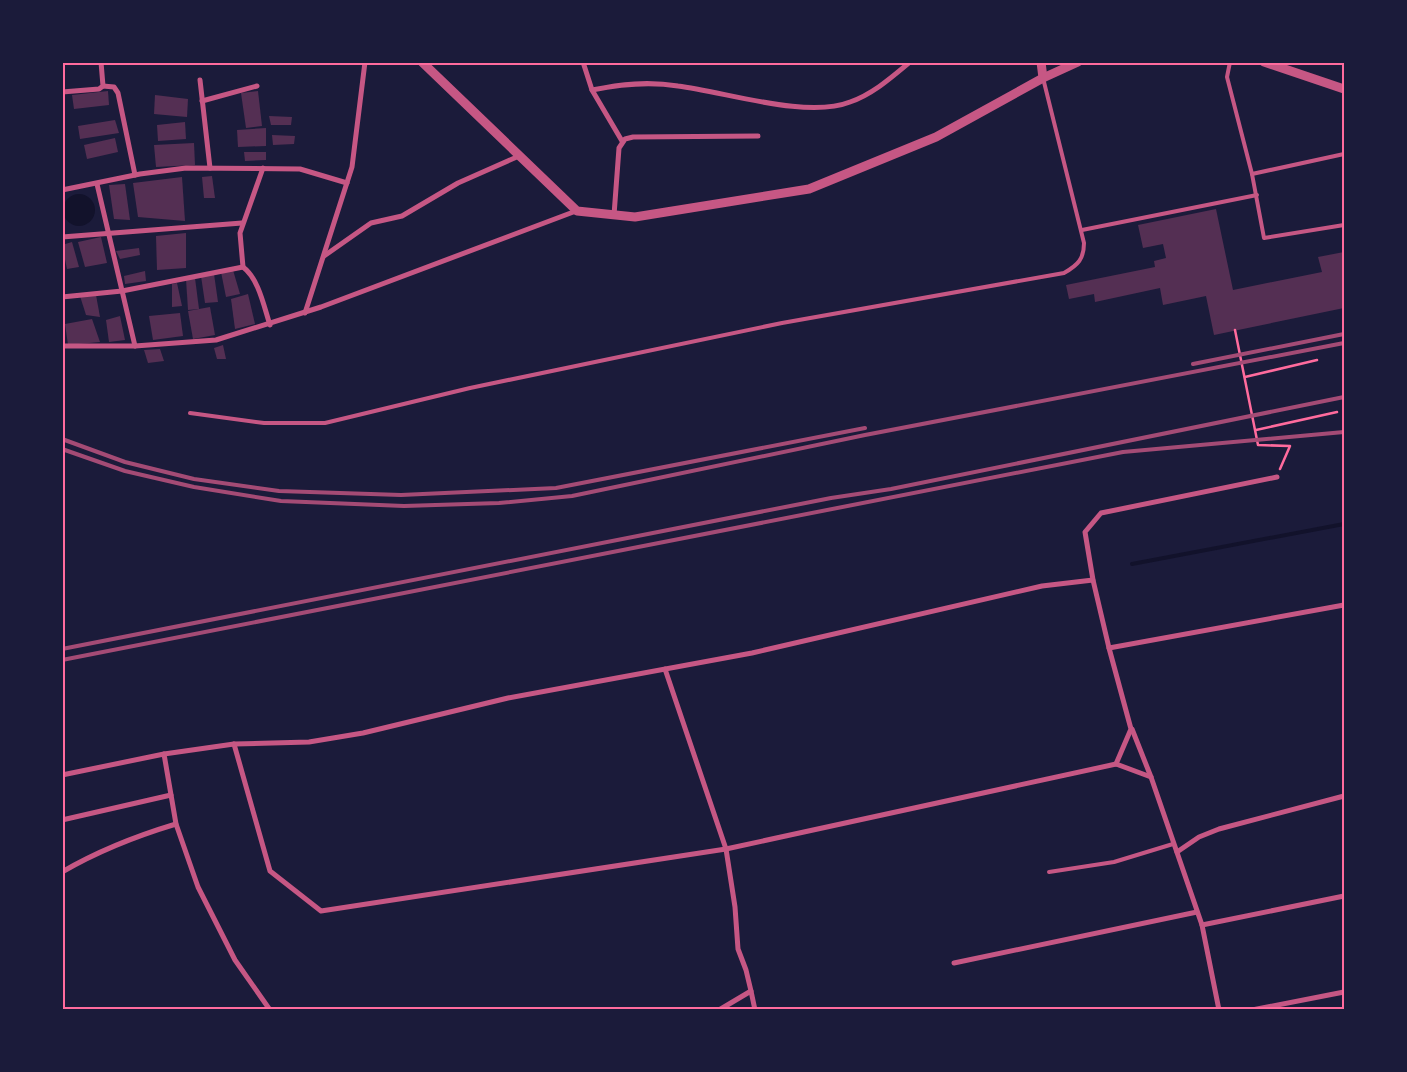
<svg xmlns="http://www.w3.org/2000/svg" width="1407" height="1072" font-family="Raleway,sans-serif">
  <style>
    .water { fill: #12122b }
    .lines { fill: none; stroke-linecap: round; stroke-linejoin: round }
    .stream { stroke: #12122b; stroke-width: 4 }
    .building { fill: #542f53 }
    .path { stroke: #ff6b9d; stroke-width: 2.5 }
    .service { stroke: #c65784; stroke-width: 4 }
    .minor { stroke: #c65784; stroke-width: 5 }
    .tertiary { stroke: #c65784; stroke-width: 9 }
    .rail { stroke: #a44b75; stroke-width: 4 }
    .neatline { fill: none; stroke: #ff6b9d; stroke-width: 2 }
  </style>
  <rect width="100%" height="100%" fill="#1b1b3a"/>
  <circle class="water" cx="79" cy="210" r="16"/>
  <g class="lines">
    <path class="stream" d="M 1132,564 L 1344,524"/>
  </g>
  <g class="building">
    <path d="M 108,91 L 109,105 L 74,109 L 72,95 Z"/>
    <path d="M 258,91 L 262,126 L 246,128 L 241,93 Z"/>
    <path d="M 155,95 L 188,99 L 187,117 L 154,114 Z"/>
    <path d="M 269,116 L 292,117 L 291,125 L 271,125 Z"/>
    <path d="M 115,120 L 119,133 L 80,139 L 78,126 Z"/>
    <path d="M 185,122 L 186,139 L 158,141 L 157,125 Z"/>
    <path d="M 266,128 L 266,146 L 238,147 L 237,130 Z"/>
    <path d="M 272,135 L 295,136 L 294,144 L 273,145 Z"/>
    <path d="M 115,138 L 118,152 L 87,159 L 84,145 Z"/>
    <path d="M 194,143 L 195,165 L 156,167 L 154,145 Z"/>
    <path d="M 244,152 L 266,152 L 266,160 L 245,161 Z"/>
    <path d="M 212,176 L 215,198 L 204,198 L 202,177 Z"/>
    <path d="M 182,177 L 185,221 L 138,217 L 133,183 Z"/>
    <path d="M 125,184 L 130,220 L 114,219 L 109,185 Z"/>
    <path d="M 1216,209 L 1233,290 L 1322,272 L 1318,257 L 1344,252 L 1344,308 L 1214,335 L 1206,296 L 1163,305 L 1160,288 L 1095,302 L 1094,294 L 1069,299 L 1066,285 L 1155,267 L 1154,261 L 1166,258 L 1163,244 L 1143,248 L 1138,225 Z"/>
    <path d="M 186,233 L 186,268 L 157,270 L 156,236 Z"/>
    <path d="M 101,237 L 107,263 L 85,267 L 78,242 Z"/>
    <path d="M 72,242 L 79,267 L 67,269 L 62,245 Z"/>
    <path d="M 139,248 L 140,255 L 120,259 L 116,251 Z"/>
    <path d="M 233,270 L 240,294 L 226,297 L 221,272 Z"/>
    <path d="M 145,271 L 146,281 L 125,284 L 124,276 Z"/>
    <path d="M 214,274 L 218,302 L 205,303 L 201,276 Z"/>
    <path d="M 195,278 L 199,309 L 188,310 L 186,279 Z"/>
    <path d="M 177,283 L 182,306 L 172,307 L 172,284 Z"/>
    <path d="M 248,294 L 255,324 L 235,329 L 231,299 Z"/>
    <path d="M 96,295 L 100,317 L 86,315 L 80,296 Z"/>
    <path d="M 210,307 L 215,335 L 193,339 L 188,311 Z"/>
    <path d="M 180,313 L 183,336 L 153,340 L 149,316 Z"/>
    <path d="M 120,316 L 125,340 L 109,342 L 106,320 Z"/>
    <path d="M 92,319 L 100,342 L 68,345 L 65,324 Z"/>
    <path d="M 223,345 L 226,359 L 217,359 L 214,348 Z"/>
    <path d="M 160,349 L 164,361 L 148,363 L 144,350 Z"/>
  </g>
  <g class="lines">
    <g class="path">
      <path d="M 1235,330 L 1258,445 L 1290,446 L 1280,469"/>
      <path d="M 1245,377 L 1317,360"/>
      <path d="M 1256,430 L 1337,412"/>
    </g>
    <g class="service">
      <path d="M 1230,62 L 1227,77 L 1252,174 L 1264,238 L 1344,225"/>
      <path d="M 1252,174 L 1344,154"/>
      <path d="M 1082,230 L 1257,195"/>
      <path d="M 190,413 L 264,423 L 325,423 L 470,388 L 782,323 L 1064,273 C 1078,265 1084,259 1084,243 L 1043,78"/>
      <path d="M 1049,872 L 1114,862 L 1173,844"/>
    </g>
    <g class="minor">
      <path d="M 583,62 L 592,90 L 622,141"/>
      <path d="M 200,80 L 210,168"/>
      <path d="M 103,86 L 114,87 L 118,93 L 135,175"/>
      <path d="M 592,90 C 621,84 648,81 678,86 C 726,92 807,119 850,102 C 873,94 892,77 910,62"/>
      <path d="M 62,92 L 99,89 L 103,86 L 101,62"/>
      <path d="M 202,101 L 257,86"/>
      <path d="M 97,184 L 135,346"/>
      <path d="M 62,190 L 140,174 L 186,168 L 300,169 L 347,183"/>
      <path d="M 614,215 L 619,148 L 625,139 L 633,137 L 758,136"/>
      <path d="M 62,237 L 242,223"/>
      <path d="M 324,256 L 371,223 L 402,216 L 458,183 L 519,156"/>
      <path d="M 243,267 C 259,279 264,307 270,325"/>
      <path d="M 62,297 L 122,291 L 243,267 L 240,233 L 263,168"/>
      <path d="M 305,313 L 352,167 L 365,62"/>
      <path d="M 62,346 L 135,346 L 216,340 L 321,307 L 576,211"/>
      <path d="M 1109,648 L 1344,605"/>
      <path d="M 665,669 L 726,849 L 735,907 L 738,949 L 746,970 L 751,991 L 719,1010"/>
      <path d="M 1132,729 L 1151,777 L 1202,925 L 1219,1010"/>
      <path d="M 234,744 L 270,871 L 321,911 L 726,849 L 1116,764 L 1151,777"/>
      <path d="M 1116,764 L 1131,729 L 1109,648 L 1093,580 L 1085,532 L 1101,513 L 1277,477"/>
      <path d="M 62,775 L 164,754"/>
      <path d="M 62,820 L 171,795"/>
      <path d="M 1177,852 L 1199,837 L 1219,829 L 1344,796"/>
      <path d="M 62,872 C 98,851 136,836 176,824"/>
      <path d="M 1202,925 L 1344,896"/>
      <path d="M 954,963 L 1197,912"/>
      <path d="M 751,991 L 755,1010"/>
      <path d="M 270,1010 L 235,960 L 198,887 L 176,824 L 164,754 L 234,744 L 309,742 L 363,733 L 508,698 L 752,653 L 1042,586 L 1093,580"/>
      <path d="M 1252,1010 L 1344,992"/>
    </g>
    <g class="tertiary">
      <path d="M 422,62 L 577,211 L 635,217 L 809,189 L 936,137 L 1043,78 L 1078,62"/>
      <path d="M 1041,62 L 1043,78"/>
      <path d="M 1264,62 L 1344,89"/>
    </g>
    <g class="rail">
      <path d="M 1193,364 L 1344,334"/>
      <path d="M 62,439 L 125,462 L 194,479 L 279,491 L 401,495 L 556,488 L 865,428"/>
      <path d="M 62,449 L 125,471 L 194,487 L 281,501 L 404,506 L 499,503 L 572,496 L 865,435 L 1344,343"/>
      <path d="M 62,649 L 831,498 L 891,489 L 1344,397"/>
      <path d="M 62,660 L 1123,452 L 1344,432"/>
    </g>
  </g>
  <rect width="1407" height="1072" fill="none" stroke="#1b1b3a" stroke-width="128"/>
  <rect x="64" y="64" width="1279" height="944" class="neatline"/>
</svg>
